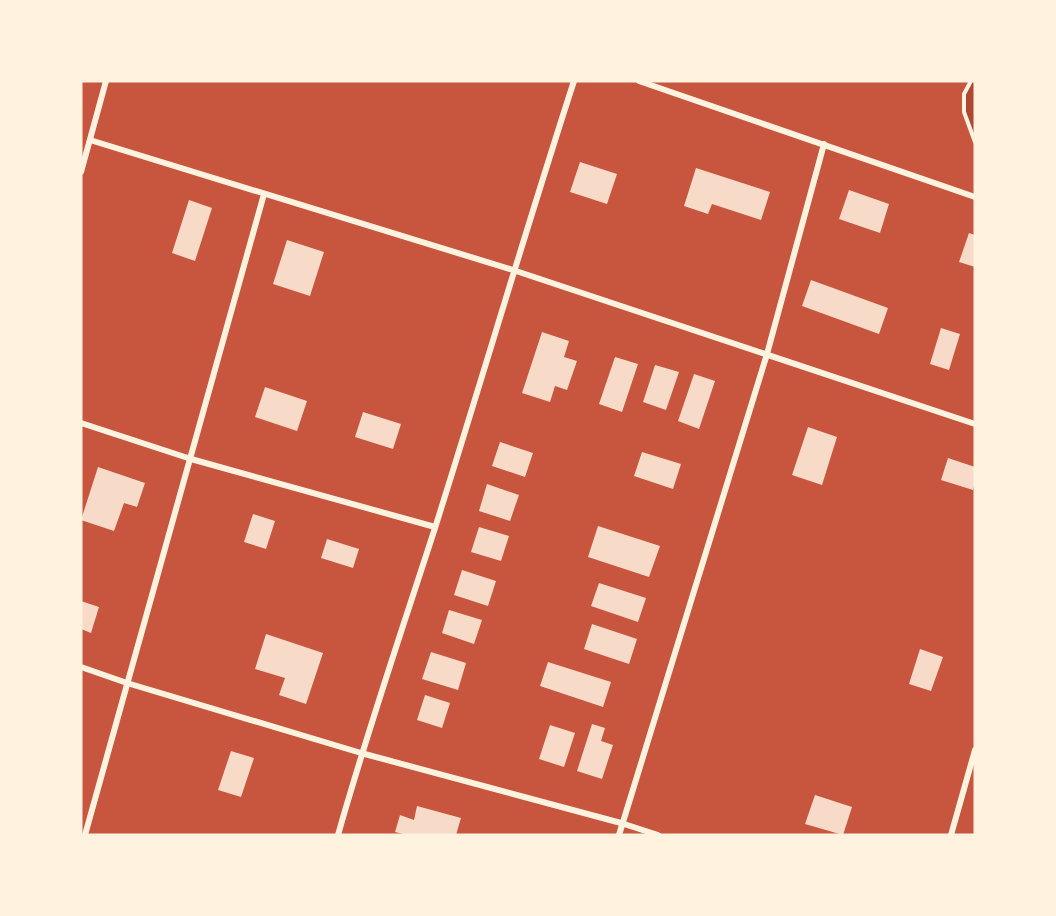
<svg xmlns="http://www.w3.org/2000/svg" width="1056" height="916" font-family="'Work Sans',sans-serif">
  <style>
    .green { fill: #ae4732 }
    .building { fill: #f7dbc8 }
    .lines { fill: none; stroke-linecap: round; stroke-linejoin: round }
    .path { stroke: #fff3e0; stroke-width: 4 }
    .minor { stroke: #fff3e0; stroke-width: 6 }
  </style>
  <rect width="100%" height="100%" fill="#c8553d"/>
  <path class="green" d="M 971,81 L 975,81 L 975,142 C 966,117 958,106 971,81 Z"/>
  <g class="building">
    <path d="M 580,162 L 617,174 L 607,204 L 570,192 Z"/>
    <path d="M 696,168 L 770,192 L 761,220 L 712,204 L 708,214 L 684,206 Z"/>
    <path d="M 849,190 L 889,204 L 880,233 L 839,219 Z"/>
    <path d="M 189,200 L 212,208 L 195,261 L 172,253 Z"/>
    <path d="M 969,233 L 975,235 L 975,267 L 959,262 Z"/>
    <path d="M 287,240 L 324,252 L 310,296 L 273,284 Z"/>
    <path d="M 811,280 L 888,308 L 879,334 L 802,306 Z"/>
    <path d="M 941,328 L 960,334 L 949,370 L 930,364 Z"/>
    <path d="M 542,332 L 569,341 L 564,357 L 577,361 L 567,390 L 555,386 L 550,402 L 522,393 Z"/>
    <path d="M 615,357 L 638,364 L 622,412 L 599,404 Z"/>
    <path d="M 655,365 L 679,372 L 666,410 L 643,402 Z"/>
    <path d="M 694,374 L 715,381 L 699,429 L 678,421 Z"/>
    <path d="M 265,387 L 307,401 L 297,431 L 255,417 Z"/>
    <path d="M 363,412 L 401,424 L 393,449 L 355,437 Z"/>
    <path d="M 808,427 L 837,437 L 822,485 L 792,475 Z"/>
    <path d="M 500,442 L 533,453 L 525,477 L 492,466 Z"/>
    <path d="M 642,452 L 681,464 L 673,489 L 634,476 Z"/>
    <path d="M 948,458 L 975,467 L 975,483 L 973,490 L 941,480 Z"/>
    <path d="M 98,467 L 145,483 L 137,507 L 124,503 L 114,531 L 81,520 Z"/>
    <path d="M 487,484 L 519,495 L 510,521 L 479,511 Z"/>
    <path d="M 253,514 L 275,521 L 266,549 L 244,542 Z"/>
    <path d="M 598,526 L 660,546 L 649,577 L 588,557 Z"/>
    <path d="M 479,527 L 509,536 L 501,561 L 471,552 Z"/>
    <path d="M 327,539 L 359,549 L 353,568 L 321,558 Z"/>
    <path d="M 462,570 L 496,581 L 488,606 L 454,595 Z"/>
    <path d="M 599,583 L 646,598 L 638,622 L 591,606 Z"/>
    <path d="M 81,601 L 99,607 L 91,633 L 81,629 Z"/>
    <path d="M 449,610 L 482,620 L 474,644 L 442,633 Z"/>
    <path d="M 592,624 L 637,639 L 629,664 L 584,649 Z"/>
    <path d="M 266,634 L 323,653 L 306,704 L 279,695 L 285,678 L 255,669 Z"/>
    <path d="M 920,649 L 943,657 L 931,691 L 909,684 Z"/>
    <path d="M 431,652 L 466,663 L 458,690 L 422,679 Z"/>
    <path d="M 548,662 L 611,682 L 603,707 L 540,686 Z"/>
    <path d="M 425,695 L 450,703 L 442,728 L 417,720 Z"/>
    <path d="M 592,724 L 605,728 L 601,741 L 613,745 L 602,779 L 577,771 Z"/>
    <path d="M 550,725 L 575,733 L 564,767 L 539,759 Z"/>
    <path d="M 231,751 L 254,758 L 241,797 L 218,790 Z"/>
    <path d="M 815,795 L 852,807 L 843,835 L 805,824 Z"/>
    <path d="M 417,806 L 461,818 L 456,835 L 407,835 L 395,832 L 400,815 L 414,820 Z"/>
  </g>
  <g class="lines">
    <path class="path" d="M 971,81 L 964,94 L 964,112 L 975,142"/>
    <g class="minor">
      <path d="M 639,81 L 975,197"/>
      <path d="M 90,140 L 513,270 L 975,424"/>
      <path d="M 81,172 L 106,81"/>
      <path d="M 81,423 L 191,459 L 435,527"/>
      <path d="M 81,667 L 127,683 L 361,753 L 621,823 L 658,835"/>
      <path d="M 85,835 L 264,194"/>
      <path d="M 338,835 C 367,732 402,630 435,528 C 482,379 526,229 574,81"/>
      <path d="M 619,835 L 767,354 L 824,144"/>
      <path d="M 951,835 L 975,750"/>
    </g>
  </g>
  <rect width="1056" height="916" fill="none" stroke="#fff3e0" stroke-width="165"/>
</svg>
